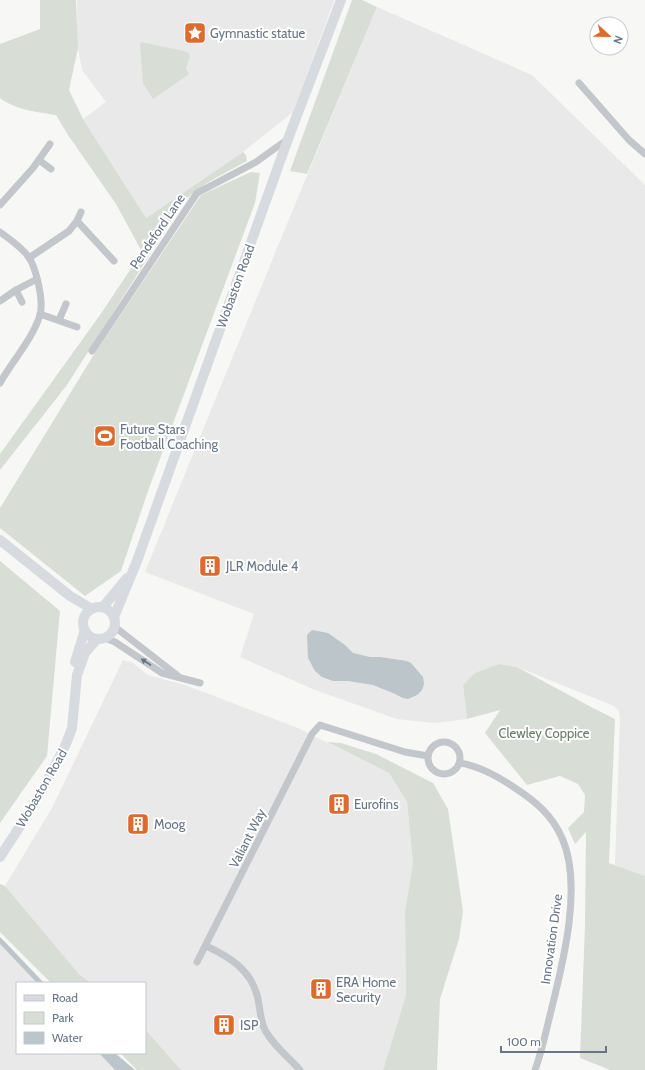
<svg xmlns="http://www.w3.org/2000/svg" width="645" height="1070" font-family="Cabin,sans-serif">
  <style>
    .built { fill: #e8e9e8 }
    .green { fill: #d8ded6 }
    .water { fill: #bbc5ca }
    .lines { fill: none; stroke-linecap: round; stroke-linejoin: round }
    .street { stroke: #c3c6ca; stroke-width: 7 }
    .secondary { stroke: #d7dadf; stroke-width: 10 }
    .oneway { fill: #687585 }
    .labels { text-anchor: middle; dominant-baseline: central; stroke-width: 4; stroke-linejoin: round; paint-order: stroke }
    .poi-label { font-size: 13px; fill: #687585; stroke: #fff; text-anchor: start }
    .street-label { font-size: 13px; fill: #687585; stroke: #fff }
    .park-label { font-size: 13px; fill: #687c66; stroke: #fff }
  </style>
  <rect width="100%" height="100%" fill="#f7f8f5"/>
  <g class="built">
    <path d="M 77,0 L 334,0 L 334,1 L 293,112 L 243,152 L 146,218 L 83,119 L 106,102 L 82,70 L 77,43 Z"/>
    <path d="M 377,7 L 532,75 L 645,185 L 645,876 L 615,865 L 620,719 L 619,711 L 614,706 L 517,667 L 499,664 L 463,685 L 467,719 L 435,723 L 397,719 L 315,690 L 240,657 L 254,614 L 145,572 L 282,236 Z"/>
    <path d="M 123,660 L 133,663 L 148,675 L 185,685 L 298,728 L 389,773 L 407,802 L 413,863 L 405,911 L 406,995 L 383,1070 L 181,1070 L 145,1029 L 145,983 L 91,983 L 79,974 L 5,886 L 52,808 Z"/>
    <path d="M 0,944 L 37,983 L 17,983 L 17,1053 L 99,1053 L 115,1070 L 0,1070 Z"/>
  </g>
  <g class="green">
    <path d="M 40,0 L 76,0 L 78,48 L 69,90 L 83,119 L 146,218 L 243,152 L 246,155 L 247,161 C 225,173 203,183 184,201 L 67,385 L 0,470 L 0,454 L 100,315 L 142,252 L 116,204 L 68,135 L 56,115 C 38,112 15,110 0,98 L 0,44 L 40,29 Z"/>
    <path d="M 352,0 L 362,0 L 377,7 L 307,174 L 290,171 Z"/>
    <path d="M 141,42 L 188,52 L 190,56 L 186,68 L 189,74 L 153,99 L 143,83 L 140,45 Z"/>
    <path d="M 251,172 L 260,173 L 255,203 L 148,491 L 121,571 L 85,596 L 0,528 L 0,508 L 93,356 L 201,195 Z"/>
    <path d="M 0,561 L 60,611 L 47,756 L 0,823 Z"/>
    <path d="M 499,664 L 517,667 L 593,708 L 615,719 L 609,863 L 645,876 L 645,1070 L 610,1070 L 580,1058 L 585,924 L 586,832 L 575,844 L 568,828 L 584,812 L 585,795 L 578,784 L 560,776 L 527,785 L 485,733 L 500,710 L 467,719 L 463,685 L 475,673 Z"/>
    <path d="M 327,742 L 341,743 L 376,754 L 433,783 L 448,809 L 463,911 L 459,939 L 440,999 L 437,1070 L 383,1070 L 406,995 L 405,911 L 413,863 L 407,802 L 389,773 Z"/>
    <path d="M 0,884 L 5,886 L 79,974 L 91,983 L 51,983 L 0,932 Z"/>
    <path d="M 145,1029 L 181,1070 L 137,1070 L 120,1053 L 145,1053 Z"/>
  </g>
  <g class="water">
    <path d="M 312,630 L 328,633 L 345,645 L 353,653 L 370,657 L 380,657 L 407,661 L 411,663 L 423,677 L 424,684 L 422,690 L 417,695 L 408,699 L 403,698 L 393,693 L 373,685 L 348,681 L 333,681 L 322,677 L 315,671 L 308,658 L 307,635 Z"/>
    <path d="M 0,937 L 6,943 L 44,983 L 37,983 L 0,944 Z"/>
    <path d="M 99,1053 L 115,1053 L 135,1070 L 115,1070 Z"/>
  </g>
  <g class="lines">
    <g class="street">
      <path d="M 579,83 L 629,140 L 645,154"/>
      <path d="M 39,160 L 51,169"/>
      <path d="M 0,205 L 33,168 L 50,144"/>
      <path d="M 77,221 L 81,212"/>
      <path d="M 0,232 C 10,239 20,246 28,256 C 36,267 44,301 40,315 C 32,340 13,360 0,383"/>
      <path d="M 29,258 L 69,231 L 77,221 L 114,261"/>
      <path d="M 16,290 L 22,302"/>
      <path d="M 0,301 L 16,290 L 37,279"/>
      <path d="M 40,314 L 77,327"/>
      <path d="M 59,320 L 66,304"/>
      <path d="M 92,351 L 197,193 L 256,162 L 288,139"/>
      <path d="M 115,627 L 178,676"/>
      <path d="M 105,638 L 115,642 L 162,673 L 200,683"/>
      <circle cx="444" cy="758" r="16"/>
      <path d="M 460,763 C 479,766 499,777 515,788 C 535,801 552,815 562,838 C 583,885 563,963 551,1011 C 546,1031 542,1051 535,1070"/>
      <path d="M 206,946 C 228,956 250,969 257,995 C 260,1006 260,1018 264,1028 C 271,1043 289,1058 300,1070"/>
      <path d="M 197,962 L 312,734 L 320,725 L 405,752 L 428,756"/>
    </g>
    <g class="secondary">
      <path d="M 0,540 L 70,596 L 92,609"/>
      <circle cx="99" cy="623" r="16"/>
      <path d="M 103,607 L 127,578"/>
      <path d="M 114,617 L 137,561 L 288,139 L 341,0"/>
      <path d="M 75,662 L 85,630"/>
      <path d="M 0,857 L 24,820 L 45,785 L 66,744 L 72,728 L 77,675 L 85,653 L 97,639"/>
    </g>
  </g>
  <defs><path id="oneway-solid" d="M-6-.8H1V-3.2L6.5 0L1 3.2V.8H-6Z"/></defs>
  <use class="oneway" href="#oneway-solid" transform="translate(146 662) rotate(-147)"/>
  <defs>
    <g id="sight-square" transform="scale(1.15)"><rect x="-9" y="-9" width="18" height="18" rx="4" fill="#dd6a2f" stroke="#fff"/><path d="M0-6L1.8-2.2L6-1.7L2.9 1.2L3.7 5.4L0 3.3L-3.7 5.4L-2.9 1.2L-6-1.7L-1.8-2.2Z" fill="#fff"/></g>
    <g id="stadium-square" transform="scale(1.15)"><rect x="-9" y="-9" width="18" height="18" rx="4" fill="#dd6a2f" stroke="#fff"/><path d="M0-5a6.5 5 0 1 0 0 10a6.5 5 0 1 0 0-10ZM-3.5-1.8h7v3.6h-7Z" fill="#fff"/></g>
    <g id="building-square" transform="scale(1.15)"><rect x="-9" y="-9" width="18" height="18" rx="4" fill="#dd6a2f" stroke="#fff"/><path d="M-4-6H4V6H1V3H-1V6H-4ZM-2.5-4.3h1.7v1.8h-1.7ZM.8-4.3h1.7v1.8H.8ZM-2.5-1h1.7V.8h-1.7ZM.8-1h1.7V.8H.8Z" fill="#fff"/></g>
  </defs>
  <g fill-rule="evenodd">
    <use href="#sight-square" x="195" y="33"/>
    <use href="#stadium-square" x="105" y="436"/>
    <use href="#building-square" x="210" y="566"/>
    <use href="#building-square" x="339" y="804"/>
    <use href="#building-square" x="138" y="824"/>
    <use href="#building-square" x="321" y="989"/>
    <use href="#building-square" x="224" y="1025"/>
  </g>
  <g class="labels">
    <g class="poi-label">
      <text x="210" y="33">Gymnastic statue</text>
      <text x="120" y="429">Future Stars<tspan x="120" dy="15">Football Coaching</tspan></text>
      <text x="226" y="566">JLR Module 4</text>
      <text x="354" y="804">Eurofins</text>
      <text x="154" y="824">Moog</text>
      <text x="336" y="982">ERA Home<tspan x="336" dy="15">Security</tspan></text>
      <text x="240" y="1025">ISP</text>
    </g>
    <g class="street-label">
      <text transform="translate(157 231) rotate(-56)">Pendeford Lane</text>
      <text transform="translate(235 286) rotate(-70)">Wobaston Road</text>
      <text transform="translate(41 788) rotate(-60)">Wobaston Road</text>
      <text transform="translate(247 838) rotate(-63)">Valiant Way</text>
      <text transform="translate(551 939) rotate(-82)">Innovation Drive</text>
    </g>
    <g class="park-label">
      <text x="544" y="733">Clewley Coppice</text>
    </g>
  </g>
  <rect x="16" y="982" width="130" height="72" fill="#ffffff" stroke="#c3c8ce"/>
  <rect x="24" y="995" width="20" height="6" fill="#d7dadf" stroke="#c3c8ce"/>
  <text x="52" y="1002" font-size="12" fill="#687585">Road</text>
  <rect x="24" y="1012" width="20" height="12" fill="#d8ded6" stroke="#c3c8ce"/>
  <text x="52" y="1022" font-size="12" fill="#687585">Park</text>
  <rect x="24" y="1032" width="20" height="12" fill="#bbc5ca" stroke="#c3c8ce"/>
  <text x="52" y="1042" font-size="12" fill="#687585">Water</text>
  <g transform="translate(609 36) rotate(112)"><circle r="19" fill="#ffffff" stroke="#c3c8ce"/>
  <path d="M0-3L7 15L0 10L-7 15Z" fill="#dd6a2f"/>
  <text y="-6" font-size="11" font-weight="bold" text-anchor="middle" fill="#687585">N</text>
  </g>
  <path d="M501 1046v6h105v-6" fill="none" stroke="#687585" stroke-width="2"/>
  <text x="507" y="1046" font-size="12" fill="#687585" stroke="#ffffff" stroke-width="3" paint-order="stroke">100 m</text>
</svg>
